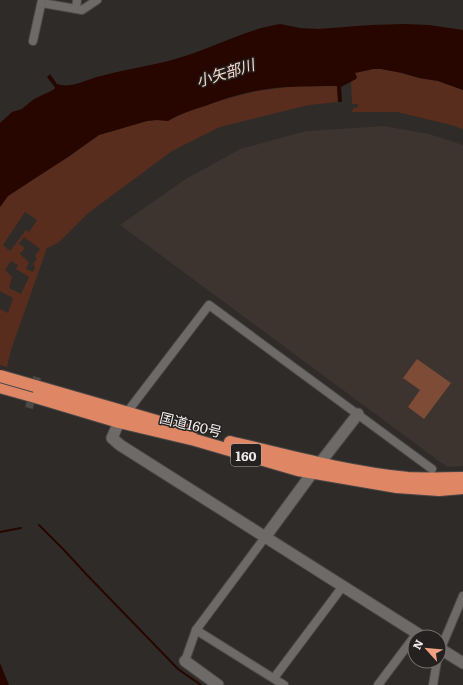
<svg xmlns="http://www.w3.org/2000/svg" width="463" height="685" font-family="Literata,'Noto Sans JP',serif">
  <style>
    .built { fill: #3d332f }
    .green { fill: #582d1d; fill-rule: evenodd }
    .water { fill: #270600 }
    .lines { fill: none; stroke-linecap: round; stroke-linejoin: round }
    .stream { stroke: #270600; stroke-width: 2 }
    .building { fill: #7e4b37 }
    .street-tunnel { stroke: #4b4846; stroke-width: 8; stroke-dasharray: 8 4; stroke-linecap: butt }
    .street-casing { stroke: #4a4746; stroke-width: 10 }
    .secondary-casing { stroke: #4a4746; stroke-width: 13 }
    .highway-casing { stroke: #4a4746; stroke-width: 14 }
    .street { stroke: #6e6a68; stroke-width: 8 }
    .secondary { stroke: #6e6a68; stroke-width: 11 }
    .highway { stroke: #df8765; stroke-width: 12 }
    .highway-bridge-casing { stroke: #4a4746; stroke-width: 14; stroke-linecap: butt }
    .highway-bridge { stroke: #df8765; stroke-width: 12 }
    .labels { text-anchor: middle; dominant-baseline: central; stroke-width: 3; stroke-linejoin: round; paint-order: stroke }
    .shield { fill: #242120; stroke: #b1afae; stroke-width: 1 }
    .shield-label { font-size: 13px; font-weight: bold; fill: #eeeceb }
    .street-label { font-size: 14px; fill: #eeeceb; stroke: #242120 }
    .water-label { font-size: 15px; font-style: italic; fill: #fddbce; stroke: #242120 }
  </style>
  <rect width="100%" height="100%" fill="#2e2b29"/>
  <path class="built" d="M 384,126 L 429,134 L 463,145 L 463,466 L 447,467 L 120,225 L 184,180 L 240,149 L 306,131 Z"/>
  <g class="green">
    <path d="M 373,69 L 381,69 L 402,73 L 419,78 L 438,81 L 463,90 L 463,129 L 451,125 L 397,112 L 352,112 L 353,108 L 357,108 L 358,104 L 352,104 L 351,81 L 356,79 L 355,73 Z"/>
    <path d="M 337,86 L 338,102 L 309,105 L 220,127 L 172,151 L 87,214 L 58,243 L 47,248 L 11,350 L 7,367 L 0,365 L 0,309 L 8,313 L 13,298 L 0,291 L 0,207 L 8,196 L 34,179 L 68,157 L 99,135 L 147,121 L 157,120 L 168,121 L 186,112 L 222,100 L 257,91 L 288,87 ZM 25,212 L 37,220 L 29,232 L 26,230 L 10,251 L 3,245 ZM 24,237 L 40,249 L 35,256 L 37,259 L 33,264 L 35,267 L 33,272 L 26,269 L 29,262 L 20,254 L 25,248 L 19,244 ZM 11,261 L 18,265 L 16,269 L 29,277 L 21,294 L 9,288 L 12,277 L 5,270 Z"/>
  </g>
  <g class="water">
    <path d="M 280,24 L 300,28 L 318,29 L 371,25 L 404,24 L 429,25 L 463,30 L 463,90 L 438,81 L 419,78 L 402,73 L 381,69 L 373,69 L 355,73 L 357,77 L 356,79 L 341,87 L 342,102 L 338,102 L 337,86 C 321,86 304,86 288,87 C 260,88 231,96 205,106 C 192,110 179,114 168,121 L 157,120 L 147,121 L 99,135 L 68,157 L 34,179 L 8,196 L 0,207 L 0,123 L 12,112 L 22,109 L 34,99 L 53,90 L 55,88 L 54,86 L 47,77 L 50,74 L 57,84 C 72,89 87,79 101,76 C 130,68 159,65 188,55 C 218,45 248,29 280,24 Z"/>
    <path d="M 0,663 L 9,685 L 0,685 Z"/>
  </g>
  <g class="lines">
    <g class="stream">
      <path d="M 39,525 L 64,550 L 87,575 L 178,669 L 201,685"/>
      <path d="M 0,532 L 21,528"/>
    </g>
  </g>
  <path class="building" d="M 417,359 L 451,383 L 424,419 L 408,407 L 420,390 L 403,378 Z"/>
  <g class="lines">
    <path class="street-tunnel" d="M 29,408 L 37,377"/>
    <g class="street-casing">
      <g id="street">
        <path d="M 42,3 L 82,10 L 97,0"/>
        <path d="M 76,9 L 77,0"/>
        <path d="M 33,41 L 42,0"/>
        <path d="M 131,414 L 131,407 L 209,305 L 432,469"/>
        <path d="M 196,630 L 284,685"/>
        <path d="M 439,653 L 463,596"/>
        <path d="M 185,661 L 196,630 L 266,536"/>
        <path d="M 274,678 L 343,586"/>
        <path d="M 378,685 L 417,633"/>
        <path d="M 433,685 L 437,661"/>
      </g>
    </g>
    <g class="secondary-casing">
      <g id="secondary">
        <path d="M 119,422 L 112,438 L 120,445 L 423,637"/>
        <path d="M 266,536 L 313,472 L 358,414"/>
        <path d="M 439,648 L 463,663"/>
        <path d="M 185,661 L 218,685"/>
      </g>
    </g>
    <g class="highway-casing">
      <g id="highway">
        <path d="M 35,386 L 191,431"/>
        <path d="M 0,387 L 32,396 L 119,422 L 195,440 L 298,470 L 397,487 L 439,490 L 463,488"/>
        <path d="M 230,442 C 289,456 347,472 408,478 C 426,479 445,478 463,478"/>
      </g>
    </g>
    <use href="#street" class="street"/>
    <use href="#secondary" class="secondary"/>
    <use href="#highway" class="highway"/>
    <g class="highway-bridge-casing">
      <path id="highway-bridge" d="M 0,376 L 35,386"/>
    </g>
    <use href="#highway-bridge" class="highway-bridge"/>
  </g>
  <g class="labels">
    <rect class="shield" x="231" y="444" width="30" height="22" rx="3"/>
    <g class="shield-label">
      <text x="246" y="455">160</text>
    </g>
    <g class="street-label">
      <text transform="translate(191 424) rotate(14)">国道160号</text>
    </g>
    <g class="water-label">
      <text transform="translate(225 72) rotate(-17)">小矢部川</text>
    </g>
  </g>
  <g transform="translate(427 649) rotate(297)"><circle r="19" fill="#242120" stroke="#757271"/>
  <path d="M0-3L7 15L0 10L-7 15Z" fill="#f2a081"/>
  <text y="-6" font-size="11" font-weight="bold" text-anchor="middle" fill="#eeeceb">N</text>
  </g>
</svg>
